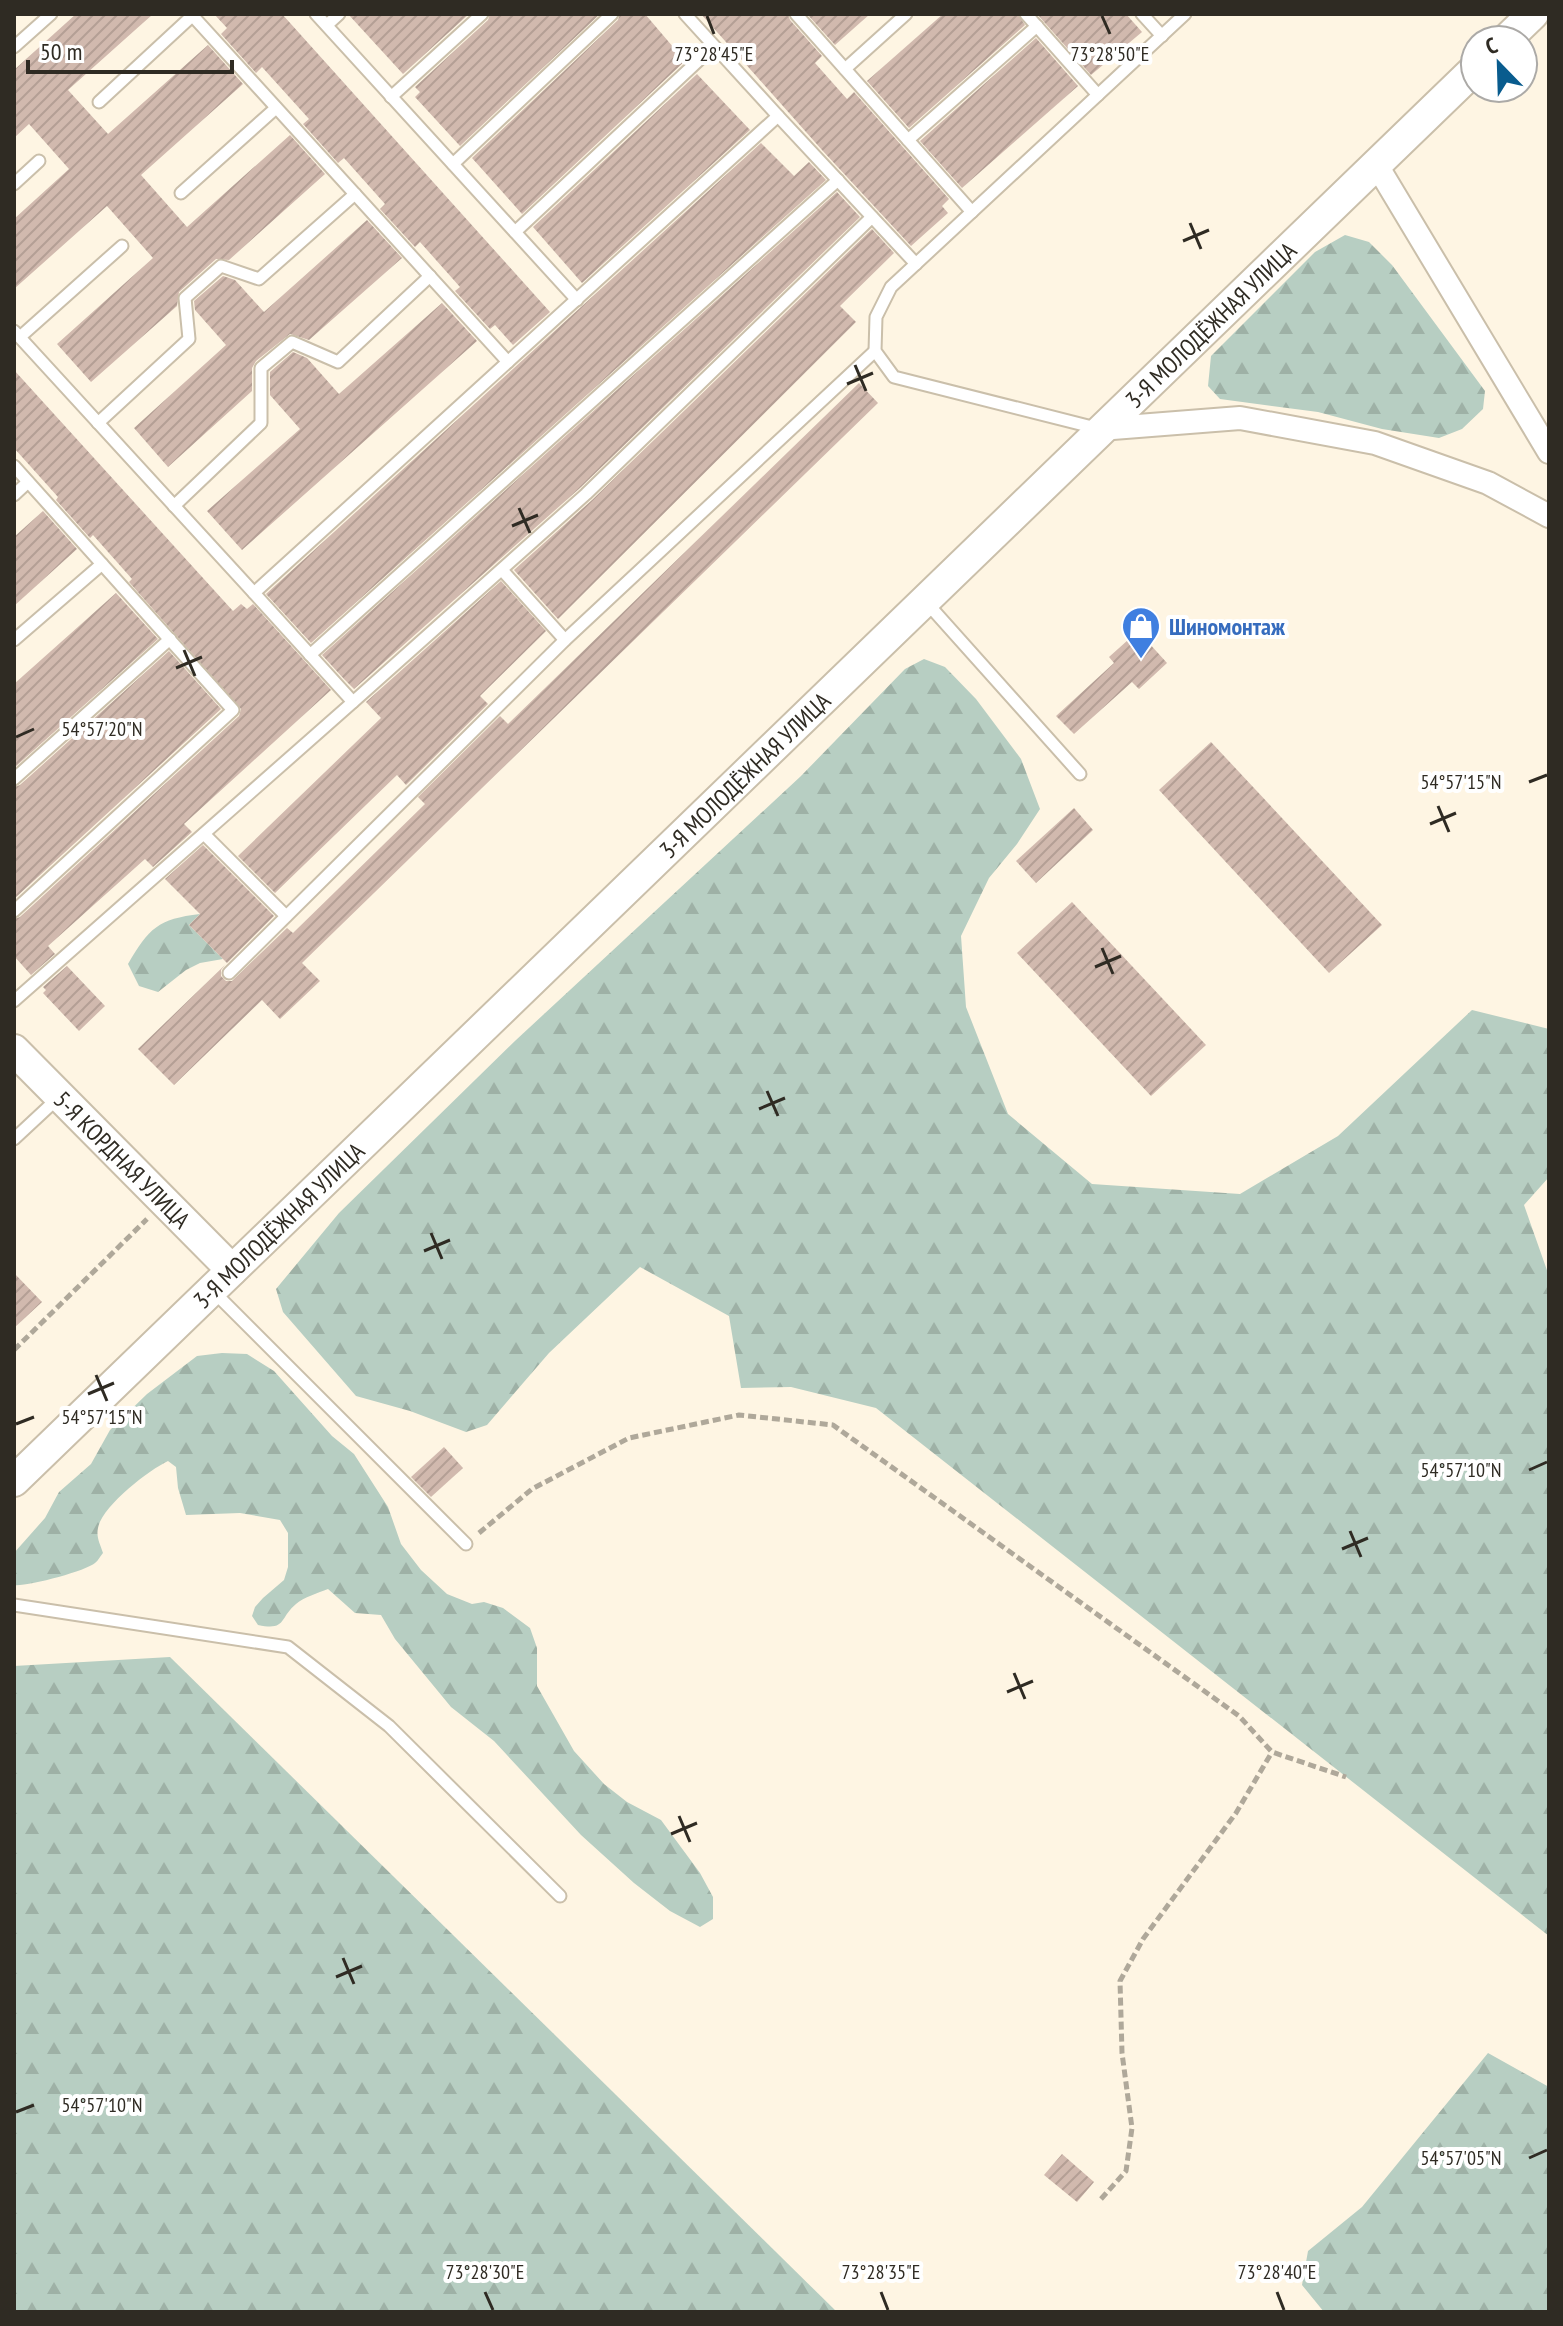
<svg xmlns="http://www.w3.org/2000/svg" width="1563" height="2326" font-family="'PT Sans Narrow',sans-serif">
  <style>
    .forest { fill: url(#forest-firs) }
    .building { fill: url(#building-hatch) }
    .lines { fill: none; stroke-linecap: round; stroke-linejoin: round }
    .service-casing { stroke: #cabfaa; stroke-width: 15 }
    .minor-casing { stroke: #cabfaa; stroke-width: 26 }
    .secondary-casing { stroke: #cabfaa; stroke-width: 34 }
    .path { stroke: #afa89a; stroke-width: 5; stroke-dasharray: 8 4; stroke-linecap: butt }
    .service { stroke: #fff; stroke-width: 11 }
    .minor { stroke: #fff; stroke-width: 22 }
    .secondary { stroke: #fff; stroke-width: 30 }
    .ticks { fill: none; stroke: #2f2b23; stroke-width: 3 }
    .labels { text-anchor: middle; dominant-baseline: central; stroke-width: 8; stroke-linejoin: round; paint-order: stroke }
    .street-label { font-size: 24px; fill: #2f2b23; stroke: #fff }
    .shop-label { font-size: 24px; font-weight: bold; fill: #366cbe; stroke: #fff; text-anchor: start }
    .ticks-label { font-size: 20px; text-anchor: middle; fill: #2f2b23; stroke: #fff; stroke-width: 8; stroke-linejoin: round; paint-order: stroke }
  </style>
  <defs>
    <pattern id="forest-firs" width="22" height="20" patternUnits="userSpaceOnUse" patternTransform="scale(2)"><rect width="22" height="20" fill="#b7cec2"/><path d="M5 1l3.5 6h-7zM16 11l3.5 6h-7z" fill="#9eb1a6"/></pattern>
    <pattern id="building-hatch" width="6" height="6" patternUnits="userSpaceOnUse" patternTransform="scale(2)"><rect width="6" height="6" fill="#d1b9ae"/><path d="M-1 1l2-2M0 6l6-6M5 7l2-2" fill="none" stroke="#b49f95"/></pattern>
  </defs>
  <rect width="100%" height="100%" fill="#fef5e3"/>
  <g class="forest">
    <path d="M 1345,235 L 1369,242 L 1392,265 L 1485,391 L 1483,409 L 1462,429 L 1439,438 L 1382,429 L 1318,412 L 1220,399 L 1208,386 L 1211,356 L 1315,252 Z"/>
    <path d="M 924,659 L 945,667 L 976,699 L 1021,759 L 1040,809 L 1017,844 L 989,878 L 961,936 L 966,1007 L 1008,1114 L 1092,1184 L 1240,1194 L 1338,1136 L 1472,1010 L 1549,1029 L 1549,1177 L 1524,1205 L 1549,1276 L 1549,1936 L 876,1408 L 791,1387 L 741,1388 L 729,1316 L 640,1267 L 549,1353 L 487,1425 L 466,1432 L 410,1411 L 356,1396 L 283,1312 L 276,1289 L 339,1213 L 516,1040 L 801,776 L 905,669 Z"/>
    <path d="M 200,914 L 189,925 L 223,959 L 200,963 L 186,970 L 158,992 L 139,986 L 128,964 C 149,928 158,919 200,914 Z"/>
    <path d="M 222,1353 L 247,1354 L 274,1371 L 332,1436 L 354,1454 L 388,1507 L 401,1544 L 421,1570 L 447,1594 L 472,1604 L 484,1602 L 503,1608 L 530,1628 L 537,1648 L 537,1686 L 574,1751 L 604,1784 L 627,1802 L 661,1820 L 700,1873 L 713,1897 L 713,1919 L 700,1927 L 670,1911 L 634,1883 L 581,1835 L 494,1741 L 451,1707 L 395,1639 L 381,1615 L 355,1613 L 328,1589 C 318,1593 304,1597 296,1604 C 279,1618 287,1631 258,1625 L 252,1616 L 255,1607 L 263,1598 L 284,1580 L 288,1567 L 288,1533 L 280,1520 L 240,1513 L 186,1515 L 178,1488 L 176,1467 L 168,1461 C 149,1470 102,1506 98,1528 C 96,1537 100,1544 103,1553 C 101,1555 98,1561 95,1563 C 86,1571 26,1587 14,1585 L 14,1553 L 45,1518 L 59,1492 L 91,1464 L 110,1430 L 147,1394 L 197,1356 Z"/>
    <path d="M 170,1657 L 837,2312 L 14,2312 L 14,1666 Z"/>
    <path d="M 1488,2053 L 1549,2087 L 1549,2312 L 1324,2312 L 1302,2285 L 1308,2251 L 1362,2207 Z"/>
  </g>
  <g class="building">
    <path d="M 76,14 L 153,14 L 68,90 L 108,134 L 208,45 L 243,84 L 141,175 L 187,227 L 290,135 L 325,174 L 229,260 L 216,259 L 179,292 L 177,306 L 91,382 L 57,344 L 153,258 L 107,206 L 14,289 L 14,219 L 69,169 L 29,124 L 14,138 L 14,70 Z"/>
    <path d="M 214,14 L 282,14 L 550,312 L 513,345 L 495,325 L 490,329 L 455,291 L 460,287 L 420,242 L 415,247 L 380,209 L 385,204 L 344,158 L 338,163 L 303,124 L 309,119 L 262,67 L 256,73 L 221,34 L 227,28 Z"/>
    <path d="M 348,14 L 469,14 L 403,74 Z"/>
    <path d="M 490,14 L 600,14 L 460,146 L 415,97 L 420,92 L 415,87 L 488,20 Z"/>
    <path d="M 620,14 L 645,14 L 685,61 L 522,214 L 472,158 L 618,20 Z"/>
    <path d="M 701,14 L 788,14 L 790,20 L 822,56 L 815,63 L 847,99 L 854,92 L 949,199 L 942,206 L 948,213 L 911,246 L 822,150 Z"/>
    <path d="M 807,14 L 870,14 L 835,45 Z"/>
    <path d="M 943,14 L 1018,14 L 1025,25 L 909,128 L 867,81 Z"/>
    <path d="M 1037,14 L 1126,14 L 1142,32 L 1091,75 Z"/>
    <path d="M 1036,38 L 1078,86 L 962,188 L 920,141 Z"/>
    <path d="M 697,74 L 750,130 L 582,283 L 533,227 Z"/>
    <path d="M 761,143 L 794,176 L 809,162 L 826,180 L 311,643 L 266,594 Z"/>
    <path d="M 837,192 L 860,217 L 580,488 L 354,689 L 344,679 L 322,655 Z"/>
    <path d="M 367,220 L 402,258 L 309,340 L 290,334 L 256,361 L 252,368 L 252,391 L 168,467 L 134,428 L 226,345 L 195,310 L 194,301 L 223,276 L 235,280 L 264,312 Z"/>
    <path d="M 872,229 L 894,253 L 840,306 L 856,322 L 558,619 L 514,570 L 592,500 Z"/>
    <path d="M 442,303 L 477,341 L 242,550 L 207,511 L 300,429 L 270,395 L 270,372 L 293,352 L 307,358 L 339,394 Z"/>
    <path d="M 14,370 L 233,611 L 241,604 L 247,609 L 253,604 L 331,690 L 184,824 L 192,832 L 153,867 L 145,859 L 48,946 L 55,954 L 31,975 L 14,956 L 14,919 L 20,917 L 239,716 L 241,709 L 129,582 L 132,579 L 93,535 L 90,538 L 56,500 L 58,497 L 14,448 Z"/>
    <path d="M 859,383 L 878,403 L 302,963 L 320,981 L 280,1019 L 262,1000 L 174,1085 L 138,1049 L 225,965 L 221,970 L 221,976 L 226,981 L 232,981 L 287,928 L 293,933 L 425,804 L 418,797 L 500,716 L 508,724 Z"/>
    <path d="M 43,511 L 77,549 L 14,606 L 14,537 Z"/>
    <path d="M 501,581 L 546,631 L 480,696 L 488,704 L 406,785 L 397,775 L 275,893 L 238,856 L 381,718 L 366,702 Z"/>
    <path d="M 116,593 L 158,639 L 14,768 L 14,684 Z"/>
    <path d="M 1138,631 L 1167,663 L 1139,689 L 1132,682 L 1074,734 L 1056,716 L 1114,663 L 1109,657 Z"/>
    <path d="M 169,651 L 221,709 L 14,899 L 14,787 L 20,785 Z"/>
    <path d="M 1211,742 L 1382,925 L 1329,973 L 1159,790 Z"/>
    <path d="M 1074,808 L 1093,830 L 1036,883 L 1016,861 Z"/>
    <path d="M 203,845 L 274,916 L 227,963 L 189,925 L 200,914 L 165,879 Z"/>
    <path d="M 1072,902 L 1206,1045 L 1151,1096 L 1017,953 Z"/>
    <path d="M 67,966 L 105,1006 L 79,1031 L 43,993 L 46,990 L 43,987 Z"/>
    <path d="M 14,1273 L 42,1302 L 14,1328 Z"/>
    <path d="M 444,1447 L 463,1468 L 431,1497 L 411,1477 Z"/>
    <path d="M 1062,2154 L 1094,2182 L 1077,2202 L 1044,2175 Z"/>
  </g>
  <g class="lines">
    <g class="service-casing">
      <g id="service">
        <path d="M 191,14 L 508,362"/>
        <path d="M 316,14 L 577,300"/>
        <path d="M 796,14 L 972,212"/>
        <path d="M 1026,14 L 1098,95"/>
        <path d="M 1142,14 L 1162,36"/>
        <path d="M 327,25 L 339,14"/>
        <path d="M 14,47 L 51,14"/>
        <path d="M 845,69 L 906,14"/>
        <path d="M 391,97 L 482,14"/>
        <path d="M 99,102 L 192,16"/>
        <path d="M 778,116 L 916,264"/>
        <path d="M 908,140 L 1037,26"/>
        <path d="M 453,164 L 612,14"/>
        <path d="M 14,184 L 39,161"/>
        <path d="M 181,193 L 276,108"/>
        <path d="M 515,232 L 714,46"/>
        <path d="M 14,331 L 254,593"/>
        <path d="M 20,337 L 122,246"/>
        <path d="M 98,423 L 189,339 L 185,298 L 221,266 L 259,279 L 355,194"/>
        <path d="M 1100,429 L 894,377 L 875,351 L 876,317 L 891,287 L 1185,14"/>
        <path d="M 14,466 L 233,710 L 14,911"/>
        <path d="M 14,495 L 28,482"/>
        <path d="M 174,506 L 261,423 L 261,368 L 292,342 L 338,362 L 430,276"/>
        <path d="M 502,570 L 565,640"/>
        <path d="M 927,603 L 1080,774"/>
        <path d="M 14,640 L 102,564"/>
        <path d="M 310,655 L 838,180"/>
        <path d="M 353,702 L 586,494 L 872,217"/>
        <path d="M 14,779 L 170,639"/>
        <path d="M 204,834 L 286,916"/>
        <path d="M 229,973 L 565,640 L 875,351"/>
        <path d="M 14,1001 L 353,702 L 254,593 L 778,116 L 685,14"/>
        <path d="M 14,1139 L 57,1099"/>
        <path d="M 212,1290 L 466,1544"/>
        <path d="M 14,1605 L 288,1647 L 389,1726 L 560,1896"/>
      </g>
    </g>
    <g class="minor-casing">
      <g id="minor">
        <path d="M 1376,164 L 1549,452"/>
        <path d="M 1100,429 L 1240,418 L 1375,443 L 1488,483 L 1549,516"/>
      </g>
    </g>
    <g class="secondary-casing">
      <g id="secondary">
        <path d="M 1506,40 L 1533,14"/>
        <path id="s1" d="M 14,1050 L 232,1270"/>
        <path id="s2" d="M 14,1481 L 1475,69"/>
      </g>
    </g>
    <g class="path">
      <path d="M 14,1350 L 147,1219"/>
      <path d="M 479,1533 L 532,1489 L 629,1438 L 739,1415 L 833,1425 L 1239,1716 L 1272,1752 L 1346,1777"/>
      <path d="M 1101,2199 L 1126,2171 L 1132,2128 L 1122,2053 L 1120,1981 L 1143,1939 L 1236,1813 L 1272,1752"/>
    </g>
    <use href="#service" class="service"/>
    <use href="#minor" class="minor"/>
    <use href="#secondary" class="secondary"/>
  </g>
  <path class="ticks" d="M 707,16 L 714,34M 1102,16 L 1110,34M 1190,223 L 1201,249M 1183,241 L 1209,230M 855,365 L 866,391M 847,384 L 873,373M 519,508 L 530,533M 512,526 L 538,515M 184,650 L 195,676M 176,668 L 202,657M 16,737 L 34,729M 1529,782 L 1547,775M 1438,806 L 1449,832M 1430,824 L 1456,813M 1102,948 L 1113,974M 1095,967 L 1121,956M 767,1091 L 778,1116M 759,1109 L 785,1098M 431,1233 L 442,1259M 424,1251 L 450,1240M 96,1375 L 107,1401M 88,1394 L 114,1383M 16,1424 L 34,1417M 1529,1470 L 1547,1462M 1350,1531 L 1361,1557M 1342,1549 L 1368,1538M 1014,1673 L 1025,1699M 1007,1692 L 1033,1681M 679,1816 L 690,1842M 671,1834 L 697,1823M 343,1958 L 354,1984M 336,1977 L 362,1966M 16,2112 L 34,2105M 1529,2158 L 1547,2150M 485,2292 L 493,2310M 881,2292 L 888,2310M 1277,2292 L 1284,2310"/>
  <defs>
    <g id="shop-pin" transform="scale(2)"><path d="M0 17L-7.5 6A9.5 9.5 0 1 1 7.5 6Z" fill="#3f7fe0" stroke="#fff"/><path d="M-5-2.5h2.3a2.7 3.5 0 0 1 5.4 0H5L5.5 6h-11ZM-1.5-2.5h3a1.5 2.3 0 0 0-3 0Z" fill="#fff"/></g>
  </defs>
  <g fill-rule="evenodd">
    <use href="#shop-pin" x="1141" y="626"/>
  </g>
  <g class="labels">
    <g class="street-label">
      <text stroke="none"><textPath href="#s2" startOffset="1664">3-Я МОЛОДЁЖНАЯ УЛИЦА</textPath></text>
      <text stroke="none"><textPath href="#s2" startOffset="1016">3-Я МОЛОДЁЖНАЯ УЛИЦА</textPath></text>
      <text stroke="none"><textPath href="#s1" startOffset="154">5-Я КОРДНАЯ УЛИЦА</textPath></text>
      <text stroke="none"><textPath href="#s2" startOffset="368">3-Я МОЛОДЁЖНАЯ УЛИЦА</textPath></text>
    </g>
    <g class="shop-label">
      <text x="1169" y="626">Шиномонтаж</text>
    </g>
  </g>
  <g class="ticks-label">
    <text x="714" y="61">73°28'45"E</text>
    <text x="1110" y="61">73°28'50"E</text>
    <text x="102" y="736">54°57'20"N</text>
    <text x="1461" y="789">54°57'15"N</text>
    <text x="102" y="1424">54°57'15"N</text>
    <text x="1461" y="1477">54°57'10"N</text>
    <text x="102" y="2112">54°57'10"N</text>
    <text x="1461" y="2165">54°57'05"N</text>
    <text x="485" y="2279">73°28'30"E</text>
    <text x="881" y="2279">73°28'35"E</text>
    <text x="1277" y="2279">73°28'40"E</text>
  </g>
  <rect width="1563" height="2326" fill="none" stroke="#2f2b23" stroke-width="32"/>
  <g transform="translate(1499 64) rotate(337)"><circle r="38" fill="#ffffff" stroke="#acaaa7" stroke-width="2"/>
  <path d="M0-6L14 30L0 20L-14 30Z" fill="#095c8e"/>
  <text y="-12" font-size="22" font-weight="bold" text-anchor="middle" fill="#2f2b23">С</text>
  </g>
  <path d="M28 60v12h204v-12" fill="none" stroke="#2f2b23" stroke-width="4"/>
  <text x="40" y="60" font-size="24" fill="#2f2b23" stroke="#ffffff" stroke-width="6" paint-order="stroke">50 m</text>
</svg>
